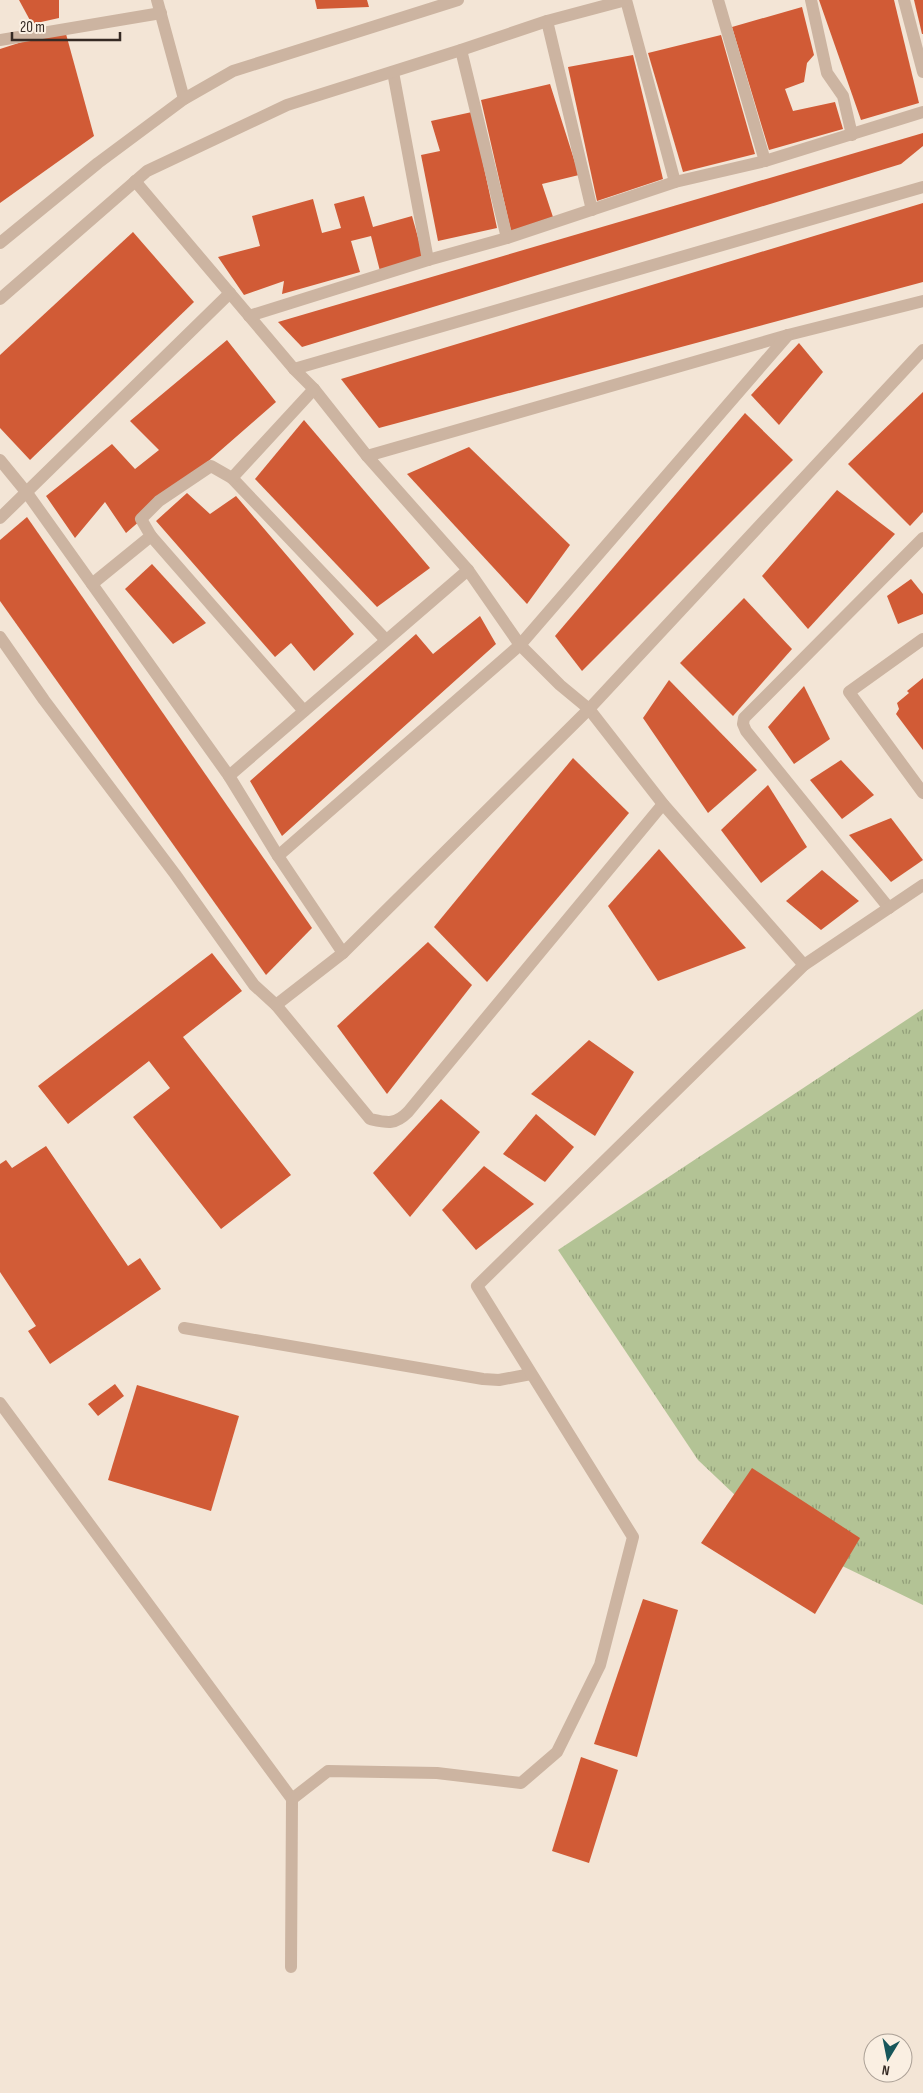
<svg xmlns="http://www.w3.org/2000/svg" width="923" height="2093" font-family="'Sofia Sans Condensed',sans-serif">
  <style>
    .park { fill: url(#park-tufts) }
    .building { fill: #d15b36 }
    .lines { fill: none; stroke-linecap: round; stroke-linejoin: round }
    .minor { stroke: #ccb4a1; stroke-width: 12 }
  </style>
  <defs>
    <pattern id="park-tufts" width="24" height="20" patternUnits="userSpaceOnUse" patternTransform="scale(1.25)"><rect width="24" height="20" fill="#b3c395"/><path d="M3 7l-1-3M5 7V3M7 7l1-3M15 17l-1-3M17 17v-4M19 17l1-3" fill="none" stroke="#929f79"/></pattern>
  </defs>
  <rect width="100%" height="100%" fill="#f3e5d6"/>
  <path class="park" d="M 923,1009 L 923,1605 L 776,1534 L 698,1460 L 558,1250 Z"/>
  <g class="building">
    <path d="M 19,0 L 59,0 L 59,18 L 32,24 Z"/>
    <path d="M 315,0 L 367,0 L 369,7 L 317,9 Z"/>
    <path d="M 819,0 L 894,0 L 919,103 L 861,120 Z"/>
    <path d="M 914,0 L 923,0 L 923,34 L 922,34 Z"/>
    <path d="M 802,7 L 814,55 L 807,63 L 804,82 L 785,89 L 793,111 L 835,102 L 843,129 L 769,150 L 732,27 Z"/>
    <path d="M 66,34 L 94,136 L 0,203 L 0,49 L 25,41 Z"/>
    <path d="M 721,35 L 755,154 L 683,172 L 648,53 Z"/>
    <path d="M 633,55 L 663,179 L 597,201 L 568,67 Z"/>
    <path d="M 550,84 L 579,175 L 542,184 L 553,217 L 511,231 L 481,100 Z"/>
    <path d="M 472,112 L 497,228 L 438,241 L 421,155 L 440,151 L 431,121 Z"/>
    <path d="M 923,133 L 923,146 L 901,164 L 302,347 L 278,322 Z"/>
    <path d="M 364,196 L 373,227 L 412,216 L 424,259 L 380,271 L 371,236 L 351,241 L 360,272 L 282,294 L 284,281 L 244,295 L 218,257 L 260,246 L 252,216 L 313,199 L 322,233 L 341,228 L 334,204 Z"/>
    <path d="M 923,203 L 923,282 L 379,428 L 341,379 Z"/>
    <path d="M 133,232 L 194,302 L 30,460 L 0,428 L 0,355 Z"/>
    <path d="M 227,340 L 276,402 L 126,533 L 105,502 L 75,538 L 46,496 L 112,444 L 135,469 L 159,450 L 130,421 Z"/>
    <path d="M 799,343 L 823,372 L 779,425 L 751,395 Z"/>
    <path d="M 923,392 L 923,512 L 910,526 L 848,464 Z"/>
    <path d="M 745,413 L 793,460 L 582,671 L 555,636 Z"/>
    <path d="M 304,420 L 430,568 L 377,607 L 255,479 Z"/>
    <path d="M 469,447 L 570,545 L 527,604 L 407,474 Z"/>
    <path d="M 837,490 L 895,534 L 808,629 L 762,576 Z"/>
    <path d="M 187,493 L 210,514 L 236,496 L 354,634 L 314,671 L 291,643 L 275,657 L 156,521 Z"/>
    <path d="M 27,517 L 312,928 L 266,975 L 0,601 L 0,540 Z"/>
    <path d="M 152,564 L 206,623 L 173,644 L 125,589 Z"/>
    <path d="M 911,579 L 923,594 L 923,614 L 898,624 L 887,596 Z"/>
    <path d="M 744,598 L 792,649 L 733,716 L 680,663 Z"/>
    <path d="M 480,616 L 496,644 L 282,836 L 250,781 L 416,634 L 433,654 Z"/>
    <path d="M 923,678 L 923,750 L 896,714 L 899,709 L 897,703 L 909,693 L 907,691 Z"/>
    <path d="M 669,680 L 757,770 L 708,813 L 643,718 Z"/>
    <path d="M 804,686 L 830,739 L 794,764 L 768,727 Z"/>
    <path d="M 573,758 L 629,813 L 487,982 L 434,927 Z"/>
    <path d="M 841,760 L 874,795 L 842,819 L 810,780 Z"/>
    <path d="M 768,785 L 807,847 L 761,883 L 721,830 Z"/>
    <path d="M 891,818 L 923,860 L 891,882 L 849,835 Z"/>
    <path d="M 659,849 L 746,948 L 658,981 L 608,906 Z"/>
    <path d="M 822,870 L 859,901 L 821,930 L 786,901 Z"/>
    <path d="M 428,942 L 472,985 L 387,1094 L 337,1026 Z"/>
    <path d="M 212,953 L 242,991 L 183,1037 L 291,1175 L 221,1229 L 133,1117 L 170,1088 L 149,1061 L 68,1124 L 38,1086 Z"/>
    <path d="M 589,1040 L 634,1072 L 595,1136 L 531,1094 Z"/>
    <path d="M 441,1099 L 480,1132 L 410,1217 L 373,1173 Z"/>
    <path d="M 536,1114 L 574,1147 L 545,1182 L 503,1154 Z"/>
    <path d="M 46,1146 L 128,1266 L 140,1258 L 161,1289 L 50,1364 L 28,1331 L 36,1326 L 0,1272 L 0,1164 L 6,1160 L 12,1168 Z"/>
    <path d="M 484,1166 L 534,1204 L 476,1250 L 442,1210 Z"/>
    <path d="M 115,1384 L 124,1396 L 98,1416 L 88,1404 Z"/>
    <path d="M 137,1385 L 239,1416 L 211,1511 L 108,1480 Z"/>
    <path d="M 752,1468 L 860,1538 L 815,1614 L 701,1543 Z"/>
    <path d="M 643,1599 L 678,1610 L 637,1757 L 594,1744 Z"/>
    <path d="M 581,1757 L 618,1770 L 589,1863 L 552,1851 Z"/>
  </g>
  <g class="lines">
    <g class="minor">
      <path d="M 157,0 L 184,99"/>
      <path d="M 626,0 L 675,182"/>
      <path d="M 718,0 L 765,161"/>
      <path d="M 811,0 L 827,73 L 843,96 L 852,135"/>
      <path d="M 904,0 L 923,72"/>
      <path d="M 547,21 L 592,210"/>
      <path d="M 0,40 L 161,13"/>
      <path d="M 461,50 L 507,238"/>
      <path d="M 393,72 L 428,260"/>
      <path d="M 135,181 L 294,369 L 314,389 L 367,456 L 468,570 L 520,645 L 560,685 L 589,709 L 663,804 L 804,965"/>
      <path d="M 0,243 L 98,163 L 184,99 L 233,71 L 458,0"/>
      <path d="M 0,299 L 147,171 L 287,105 L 461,50 L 547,21 L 626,0"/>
      <path d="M 249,316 L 428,260 L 507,238 L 675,182 L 765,161 L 923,112"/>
      <path d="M 294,369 L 923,187"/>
      <path d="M 367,456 L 788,335 L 923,301"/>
      <path d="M 0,460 L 27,493 L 229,776 L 278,856 L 343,953"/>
      <path d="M 232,478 L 386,640"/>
      <path d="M 0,518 L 230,293"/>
      <path d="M 151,536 L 304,711"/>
      <path d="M 92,584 L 151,536 L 141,519 L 159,501 L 211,466 L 232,478 L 314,389"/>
      <path d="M 0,637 L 44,700 L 175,874 L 254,985 L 276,1005 L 370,1119 C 388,1123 395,1125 408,1112 L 663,804"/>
      <path d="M 923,639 L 849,692 L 923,793"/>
      <path d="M 229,776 L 468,570"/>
      <path d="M 278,856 L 520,645 L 788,335"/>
      <path d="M 889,908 L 746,731 L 743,724 L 744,718 L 923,538"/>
      <path d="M 276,1005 L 343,953 L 589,709 L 923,350"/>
      <path d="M 184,1328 L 483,1379 L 499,1380 L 531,1374"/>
      <path d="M 0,1403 L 292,1799 L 291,1967"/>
      <path d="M 292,1799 L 328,1771 L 437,1773 L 521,1783 L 557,1752 L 600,1665 L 633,1537 L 477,1286 L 804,965 L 923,885"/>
    </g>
  </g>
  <g transform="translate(888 2058) rotate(190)"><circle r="24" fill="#faefe2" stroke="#aba096"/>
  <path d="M0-4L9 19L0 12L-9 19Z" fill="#17565a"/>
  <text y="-8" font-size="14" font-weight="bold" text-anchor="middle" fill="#352a24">N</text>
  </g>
  <path d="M12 32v8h108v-8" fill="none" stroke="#352a24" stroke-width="2.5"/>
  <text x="20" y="32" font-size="15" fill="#352a24" stroke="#faefe2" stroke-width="4" paint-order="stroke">20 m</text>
</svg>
